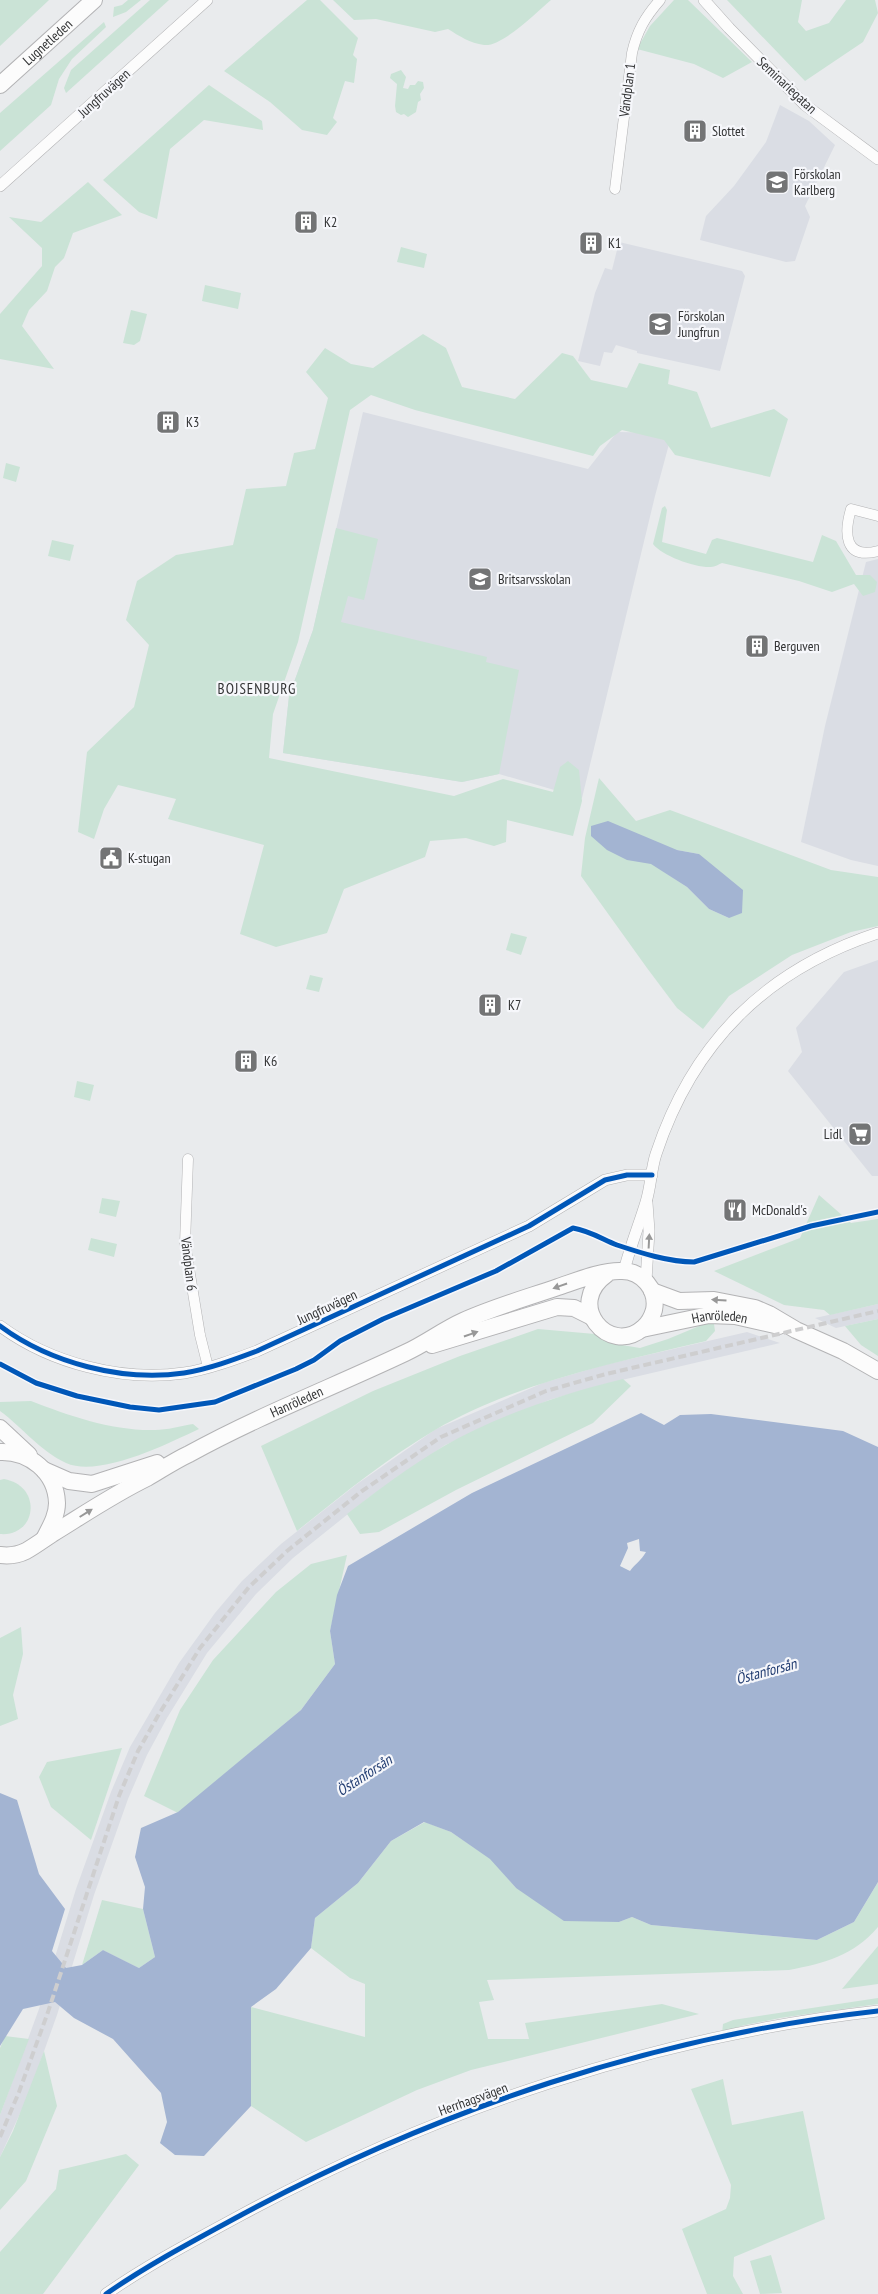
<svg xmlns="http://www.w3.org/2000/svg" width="878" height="2294" font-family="'PT Sans Narrow',sans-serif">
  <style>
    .built { fill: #dadde4 }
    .green { fill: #cae3d6; fill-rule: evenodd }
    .water { fill: #a3b4d2; fill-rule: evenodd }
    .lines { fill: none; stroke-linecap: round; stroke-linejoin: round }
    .minor-casing { stroke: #b3b3b5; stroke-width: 11 }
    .tertiary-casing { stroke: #b3b3b5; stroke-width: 12 }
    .trunk-casing { stroke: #b3b3b5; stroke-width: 18 }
    .minor { stroke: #fcfcfc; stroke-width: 10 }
    .tertiary { stroke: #fcfcfc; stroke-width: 11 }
    .trunk { stroke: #fcfcfc; stroke-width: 16 }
    .rail { stroke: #cececf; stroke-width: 4; stroke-dasharray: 8 4; stroke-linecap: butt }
    .cycleway-casing { stroke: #f6f7fb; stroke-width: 8 }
    .cycleway { stroke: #0057b8; stroke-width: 5 }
    .oneway { fill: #989898 }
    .labels { text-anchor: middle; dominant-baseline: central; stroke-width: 4.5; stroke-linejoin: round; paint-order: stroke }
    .street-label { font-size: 14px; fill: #333435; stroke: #f6f7fb }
    .poi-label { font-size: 14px; fill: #333435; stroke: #f6f7fb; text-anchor: start }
    .neighbourhood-label { font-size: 15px; letter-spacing: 1px; fill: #333435; stroke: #f6f7fb }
    .water-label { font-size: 15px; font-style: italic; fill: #213c71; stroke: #f6f7fb }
  </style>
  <rect width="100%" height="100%" fill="#e9ebed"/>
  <g class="built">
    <path d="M 780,105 L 809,121 L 835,145 L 805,206 L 810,217 L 795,261 L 786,262 L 700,240 L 706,216 L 734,186 L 766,142 Z"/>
    <path d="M 619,242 L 742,271 L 745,276 L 720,371 L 637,353 L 637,351 L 616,345 L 612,353 L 604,352 L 600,366 L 578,361 L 595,293 L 605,268 L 612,270 Z"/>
    <path d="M 363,412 L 588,469 L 617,432 L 672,433 L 655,496 L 582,798 L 499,774 L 462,782 L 283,753 L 289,696 L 313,630 Z"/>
    <path d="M 878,559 L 878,866 L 851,860 L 801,842 L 825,726 L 866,562 Z"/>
    <path d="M 878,960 L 878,1176 L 872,1176 L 788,1071 L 802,1052 L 796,1028 L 844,972 Z"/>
    <path d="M 878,1304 L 878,1319 L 836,1328 L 815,1318 Z"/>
    <path d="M 747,1332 L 780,1343 L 609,1383 L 549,1400 L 445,1445 L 368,1498 L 293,1558 L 256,1594 L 207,1653 L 167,1718 L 147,1755 L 128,1799 L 94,1895 L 57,2015 L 28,2096 L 0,2157 L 0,2115 L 39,2009 L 76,1889 L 111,1792 L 130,1747 L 179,1663 L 215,1613 L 242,1581 L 281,1544 L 357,1484 L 436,1429 L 543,1383 L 604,1365 Z"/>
  </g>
  <g class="green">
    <path d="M 0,0 L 49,0 L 0,46 Z"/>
    <path d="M 128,0 L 141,0 L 126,12 L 113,17 L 114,7 L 122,5 Z"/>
    <path d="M 150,0 L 169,0 L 66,93 L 64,88 L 71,70 Z"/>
    <path d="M 307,0 L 320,0 L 358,38 L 353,55 L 357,59 L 354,83 L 345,81 L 333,118 L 337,122 L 327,135 L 302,130 L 270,102 L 224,71 Z"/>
    <path d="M 333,0 L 551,0 C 537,12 502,47 484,45 C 470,43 459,36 448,29 L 435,32 L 376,19 L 354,20 Z"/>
    <path d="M 674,0 L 688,0 L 752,62 L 723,78 L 694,64 L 637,49 L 650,26 Z"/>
    <path d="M 727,0 L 802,0 L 798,22 L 806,31 L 829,23 L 846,0 L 875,0 L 878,13 L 863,42 L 805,81 Z"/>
    <path d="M 104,22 L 106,27 L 72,59 L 59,79 L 51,105 L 0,151 L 0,113 Z"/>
    <path d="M 401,70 L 406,77 L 403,88 L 408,89 L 410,85 L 415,85 L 418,81 L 423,82 L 424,88 L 420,94 L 421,100 L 418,102 L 416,112 L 408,117 L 404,114 L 401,115 L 396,112 L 395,106 L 397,84 L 390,78 L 391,74 Z"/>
    <path d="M 209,85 L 262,121 L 263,130 L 204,120 L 170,149 L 157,219 L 139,212 L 103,180 Z"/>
    <path d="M 88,182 L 122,215 L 73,233 L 64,258 L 55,267 L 47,291 L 29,310 L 22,326 L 54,369 L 0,359 L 0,314 L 42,266 L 42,248 L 9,217 L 41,222 Z"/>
    <path d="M 401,247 L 427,254 L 424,268 L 397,262 Z"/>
    <path d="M 205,285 L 241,293 L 238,309 L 202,301 Z"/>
    <path d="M 131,310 L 147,314 L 140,341 L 134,345 L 123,343 Z"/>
    <path d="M 423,334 L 446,348 L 462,387 L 515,399 L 562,353 L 573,356 L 591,380 L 627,388 L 639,363 L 670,370 L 668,384 L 697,392 L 711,428 L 774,409 L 788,419 L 770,477 L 675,455 L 664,440 L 622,430 L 600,446 L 593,456 L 415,410 L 371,395 L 350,410 L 298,642 L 273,714 L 269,758 L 454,796 L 503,779 L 553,792 L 560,767 L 568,761 L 579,770 L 582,801 L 573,836 L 507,820 L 506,842 L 494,846 L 466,838 L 430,841 L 425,857 L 344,889 L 327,933 L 276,947 L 240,934 L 264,845 L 168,819 L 176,799 L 118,785 L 104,809 L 94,839 L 78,832 L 87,752 L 134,707 L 149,645 L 126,620 L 137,581 L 176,555 L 233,545 L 246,489 L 286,486 L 294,453 L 315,449 L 328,398 L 306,372 L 325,348 L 351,364 L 373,368 Z"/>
    <path d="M 6,463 L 20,467 L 16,482 L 3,478 Z"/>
    <path d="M 665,506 L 667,510 L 662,542 L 706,554 L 712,540 L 717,538 L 813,562 L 822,535 L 836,541 L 856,575 L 870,575 L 877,582 L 875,592 L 863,596 L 854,584 L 832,592 L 799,581 L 722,563 C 719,564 715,567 711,567 C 696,568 662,556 653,544 L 662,508 Z"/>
    <path d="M 336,528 L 378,539 L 364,600 L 348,596 L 341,622 L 487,657 L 486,662 L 519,670 L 499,774 L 462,782 L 283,753 L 289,696 L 313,630 Z"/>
    <path d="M 52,540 L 74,545 L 70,561 L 48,556 Z"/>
    <path d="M 599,778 L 636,821 L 670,810 L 831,870 L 878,877 L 878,926 L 851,932 L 792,955 L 729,996 L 703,1029 L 677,1008 L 647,968 L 581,876 L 585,838 ZM 677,850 L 699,854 L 729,918 L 709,909 L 687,887 L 651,863 Z"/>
    <path d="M 511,933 L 527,937 L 521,955 L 506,950 Z"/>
    <path d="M 310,975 L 323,978 L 319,992 L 306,989 Z"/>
    <path d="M 77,1081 L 94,1085 L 90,1101 L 74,1097 Z"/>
    <path d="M 819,1195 L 851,1223 L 878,1219 L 878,1304 L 830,1315 L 824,1310 L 784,1305 L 714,1271 L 800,1238 Z"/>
    <path d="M 102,1198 L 120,1201 L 116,1217 L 99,1213 Z"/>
    <path d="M 91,1238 L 117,1244 L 114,1257 L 88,1250 Z"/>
    <path d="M 878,1319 L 878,1356 L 861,1345 L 845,1326 Z"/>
    <path d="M 704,1324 L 714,1324 L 715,1331 L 706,1341 C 614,1363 518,1382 435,1430 C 386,1459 342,1495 297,1531 L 261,1446 L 373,1391 L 460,1356 L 538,1329 L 595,1334 L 616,1344 L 640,1348 L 668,1339 Z"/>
    <path d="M 623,1379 L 631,1386 L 593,1423 L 456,1490 L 379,1532 L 360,1534 L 347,1514 C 378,1490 410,1466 444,1446 C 496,1416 564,1393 623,1379 Z"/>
    <path d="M 31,1401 C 70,1416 112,1431 155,1430 C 167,1430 181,1426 193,1424 L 199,1429 C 167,1444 99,1478 66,1463 C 40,1451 22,1427 0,1411 L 0,1402 Z"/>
    <path d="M 4,1479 C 43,1486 37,1537 0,1534 L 0,1480 Z"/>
    <path d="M 347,1555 L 330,1631 L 335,1664 L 301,1710 L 178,1813 L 144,1796 L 180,1710 L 213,1660 L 276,1592 L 311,1564 Z"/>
    <path d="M 21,1627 L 23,1654 L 13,1695 L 18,1719 L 0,1726 L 0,1638 Z"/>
    <path d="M 122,1748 L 91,1840 L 51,1807 L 39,1777 L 47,1762 Z"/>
    <path d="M 425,1822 L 451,1832 L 491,1859 L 516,1888 L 619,1922 L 632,1917 L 651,1925 L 817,1940 L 854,1922 L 878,1882 L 878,1927 C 853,1956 825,1963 789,1970 L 487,1980 L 494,2000 L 479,2002 L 488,2039 L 529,2039 L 525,2023 L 662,2004 L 699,2014 L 471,2070 L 417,2090 L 306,2142 L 251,2106 L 251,2007 L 365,2037 L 365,1984 L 350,1978 L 311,1948 L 315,1918 L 358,1883 L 391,1841 Z"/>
    <path d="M 102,1900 L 143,1909 L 155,1957 L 139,1968 L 103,1950 L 82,1965 Z"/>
    <path d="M 878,1946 L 878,1984 L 842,1989 Z"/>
    <path d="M 878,1998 L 878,2004 L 780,2018 L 741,2026 L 722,2034 L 723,2024 L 733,2020 Z"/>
    <path d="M 5,2036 L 29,2039 L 0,2115 L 0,2048 Z"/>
    <path d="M 44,2051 L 57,2106 L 26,2181 L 0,2210 L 0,2157 L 13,2131 Z"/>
    <path d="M 723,2079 L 732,2125 L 803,2111 L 825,2219 L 734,2257 L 733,2276 L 743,2294 L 707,2294 L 682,2229 L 726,2209 L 730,2198 L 731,2185 L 691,2089 Z"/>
    <path d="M 126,2154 L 139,2165 L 43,2294 L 0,2294 L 0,2252 L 56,2189 L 59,2170 Z"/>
    <path d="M 771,2255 L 782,2293 L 760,2294 L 750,2261 Z"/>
  </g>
  <g class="water">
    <path d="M 608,821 L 677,850 L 699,854 L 743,890 L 742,913 L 729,918 L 709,909 L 687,887 L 651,864 L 627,860 L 607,850 L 591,836 L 591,826 Z"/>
    <path d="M 641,1413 L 664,1425 L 680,1415 L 711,1414 L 843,1431 L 878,1447 L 878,1882 L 854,1922 L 817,1940 L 651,1925 L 632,1917 L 619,1922 L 564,1921 L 516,1888 L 490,1859 L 451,1832 L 424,1822 L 391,1841 L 358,1883 L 315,1918 L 311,1948 L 276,1989 L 251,2007 L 251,2106 L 204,2156 L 175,2155 L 160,2143 L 167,2122 L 161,2093 L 113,2039 L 74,2018 L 55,2002 L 23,2009 L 0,2046 L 0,1793 L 17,1800 L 39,1874 L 65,1909 L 52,1951 L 66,1968 L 82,1965 L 103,1950 L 139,1968 L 155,1957 L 143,1909 L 145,1887 L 135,1857 L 141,1828 L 178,1812 L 301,1710 L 335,1664 L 330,1631 L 337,1595 L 348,1566 L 472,1493 ZM 639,1539 L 640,1551 L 646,1552 C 641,1561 635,1564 630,1571 L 620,1566 L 628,1548 L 627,1543 Z"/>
  </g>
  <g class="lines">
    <g class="minor-casing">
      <g id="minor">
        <path d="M 615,189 L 632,53 C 637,31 645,17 660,0"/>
        <path d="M 878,516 L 851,509 C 844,533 844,560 878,551"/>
        <path d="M 188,1159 L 185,1244 L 200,1335 L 208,1367"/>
      </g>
    </g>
    <g class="tertiary-casing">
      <g id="tertiary">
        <path d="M 704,0 L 729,28 L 805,105 L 878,159"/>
        <path d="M 0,186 L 207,0"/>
        <path d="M 624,1271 C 630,1247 639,1225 646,1202 C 651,1186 651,1169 656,1154 C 693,1042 766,970 878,933"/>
        <path d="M 646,1281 L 649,1231 L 647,1203"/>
        <path d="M 0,1326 C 50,1363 122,1382 184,1373 C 209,1369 233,1360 257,1351 L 529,1226 L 605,1180 L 627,1175 L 652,1175"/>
        <path d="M 106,2294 C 149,2264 197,2239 243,2214 C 439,2109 656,2036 878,2011"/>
      </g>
    </g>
    <g class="trunk-casing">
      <g id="trunk">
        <path id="s1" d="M 0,85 L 94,0"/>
        <path d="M 652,1291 L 679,1301 L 714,1300 L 755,1308 L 769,1314 L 796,1330 L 843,1351 L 878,1371"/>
        <path id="s2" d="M 642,1329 L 709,1315 L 735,1316 L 779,1326"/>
        <path d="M 432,1345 L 557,1307 L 574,1308 L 592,1317"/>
        <path d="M 0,1428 L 29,1455"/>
        <path d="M 0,1452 C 29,1451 56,1472 57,1503 C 57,1516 50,1527 44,1539"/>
        <path d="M 44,1470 L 69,1481 L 92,1484 L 157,1463"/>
        <path id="s3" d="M 0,1555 C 8,1556 18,1555 26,1551 C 35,1546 43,1540 52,1534 C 83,1515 114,1494 147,1478 C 161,1470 174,1461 189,1454 C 258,1416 333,1387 405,1353 C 425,1344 443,1330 463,1321 C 494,1307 526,1298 558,1287 C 576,1281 603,1270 622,1271 C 642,1271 658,1290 654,1310 C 652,1317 648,1324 643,1328 C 609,1357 564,1304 607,1274"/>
      </g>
    </g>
    <use href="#minor" class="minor"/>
    <use href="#tertiary" class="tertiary"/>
    <use href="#trunk" class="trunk"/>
    <path class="rail" d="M 0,2137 L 19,2092 L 48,2012 L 119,1796 L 138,1751 L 159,1714 L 200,1648 L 249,1587 L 287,1551 L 362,1491 L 441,1437 L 546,1391 L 606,1374 L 878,1311"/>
    <g class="cycleway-casing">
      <g id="cycleway">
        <path d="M 0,1326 C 50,1363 122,1382 184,1373 C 209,1369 233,1360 257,1351 L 529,1226 L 605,1180 L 627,1175 L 652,1175"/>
        <path d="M 0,1364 L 36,1383 L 77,1396 L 130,1407 L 159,1410 L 215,1402 L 296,1369 L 314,1360 L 340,1341 L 383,1319 L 496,1271 L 573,1228 C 590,1231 602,1239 617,1245 C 641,1253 669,1262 694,1262 L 811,1226 L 878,1212"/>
        <path d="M 106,2294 C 149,2264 197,2239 243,2214 C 439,2109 656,2036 878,2011"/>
      </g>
    </g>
    <use href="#cycleway" class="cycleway"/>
  </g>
  <defs><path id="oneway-solid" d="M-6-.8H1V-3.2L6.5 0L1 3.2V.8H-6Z" transform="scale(1.25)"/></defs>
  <g class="oneway">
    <use href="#oneway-solid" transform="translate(649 1241) rotate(-87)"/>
    <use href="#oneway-solid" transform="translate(560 1286) rotate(161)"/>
    <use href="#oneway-solid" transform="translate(719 1300) rotate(-176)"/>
    <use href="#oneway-solid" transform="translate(471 1334) rotate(-19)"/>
    <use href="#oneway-solid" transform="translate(86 1513) rotate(-32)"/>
  </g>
  <defs>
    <g id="building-square" transform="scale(1.25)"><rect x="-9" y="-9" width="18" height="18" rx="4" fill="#737475" stroke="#f6f7fb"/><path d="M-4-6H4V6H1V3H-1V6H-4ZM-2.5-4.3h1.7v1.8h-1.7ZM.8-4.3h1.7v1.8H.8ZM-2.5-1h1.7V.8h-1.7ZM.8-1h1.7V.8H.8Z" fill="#fff"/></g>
    <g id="school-square" transform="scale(1.25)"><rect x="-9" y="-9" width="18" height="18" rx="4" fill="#737475" stroke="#f6f7fb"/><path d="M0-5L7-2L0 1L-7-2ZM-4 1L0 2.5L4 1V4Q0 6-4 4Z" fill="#fff"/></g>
    <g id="civic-square" transform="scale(1.25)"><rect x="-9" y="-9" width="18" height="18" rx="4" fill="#737475" stroke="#f6f7fb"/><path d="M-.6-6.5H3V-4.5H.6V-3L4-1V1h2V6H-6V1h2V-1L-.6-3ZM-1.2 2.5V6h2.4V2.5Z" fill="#fff"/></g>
    <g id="supermarket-square" transform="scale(1.25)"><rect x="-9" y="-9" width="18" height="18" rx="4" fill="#737475" stroke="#f6f7fb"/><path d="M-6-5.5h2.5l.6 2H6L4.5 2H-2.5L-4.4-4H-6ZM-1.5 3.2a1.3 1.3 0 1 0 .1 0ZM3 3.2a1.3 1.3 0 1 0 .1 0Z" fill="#fff"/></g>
    <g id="restaurant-square" transform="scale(1.25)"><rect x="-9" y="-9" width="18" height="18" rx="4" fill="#737475" stroke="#f6f7fb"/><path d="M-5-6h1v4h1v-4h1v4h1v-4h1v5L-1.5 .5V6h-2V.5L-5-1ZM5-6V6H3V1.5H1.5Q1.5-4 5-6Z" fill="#fff"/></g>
  </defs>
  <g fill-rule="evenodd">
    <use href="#building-square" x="695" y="131"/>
    <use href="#school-square" x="777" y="182"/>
    <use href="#building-square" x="306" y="222"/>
    <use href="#building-square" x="591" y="243"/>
    <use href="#school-square" x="660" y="324"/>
    <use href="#building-square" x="168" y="422"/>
    <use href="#school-square" x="480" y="579"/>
    <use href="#building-square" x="757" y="646"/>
    <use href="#civic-square" x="111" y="858"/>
    <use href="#building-square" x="490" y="1005"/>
    <use href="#building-square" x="246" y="1061"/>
    <use href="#supermarket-square" x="860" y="1134"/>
    <use href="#restaurant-square" x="735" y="1210"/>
  </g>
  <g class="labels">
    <g class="street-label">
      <text stroke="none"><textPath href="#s1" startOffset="64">Lugnetleden</textPath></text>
      <text transform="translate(787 85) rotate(43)">Seminariegatan</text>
      <text transform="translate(627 90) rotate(-83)">Vändplan 1</text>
      <text transform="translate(104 93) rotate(-42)">Jungfruvägen</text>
      <text transform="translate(189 1264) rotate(83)">Vändplan 6</text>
      <text transform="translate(327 1307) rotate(-25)">Jungfruvägen</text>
      <text stroke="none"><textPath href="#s2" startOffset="79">Hanröleden</textPath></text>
      <text stroke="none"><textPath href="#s3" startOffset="336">Hanröleden</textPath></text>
      <text transform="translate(473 2099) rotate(-20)">Herrhagsvägen</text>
    </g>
    <g class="poi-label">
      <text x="712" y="131">Slottet</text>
      <text x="794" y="174">Förskolan<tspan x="794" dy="16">Karlberg</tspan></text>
      <text x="324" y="222">K2</text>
      <text x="608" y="243">K1</text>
      <text x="678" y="316">Förskolan<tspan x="678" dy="16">Jungfrun</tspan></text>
      <text x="186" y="422">K3</text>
      <text x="498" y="579">Britsarvsskolan</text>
      <text x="774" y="646">Berguven</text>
      <text x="128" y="858">K-stugan</text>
      <text x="508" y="1005">K7</text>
      <text x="264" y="1061">K6</text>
      <text x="842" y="1134" text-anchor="end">Lidl</text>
      <text x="752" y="1210">McDonald's</text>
    </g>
    <g class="neighbourhood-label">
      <text x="257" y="688">BOJSENBURG</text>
    </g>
    <g class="water-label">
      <text transform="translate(766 1671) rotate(-15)">Östanforsån</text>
      <text transform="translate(364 1775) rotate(-33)">Östanforsån</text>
    </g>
  </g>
</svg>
